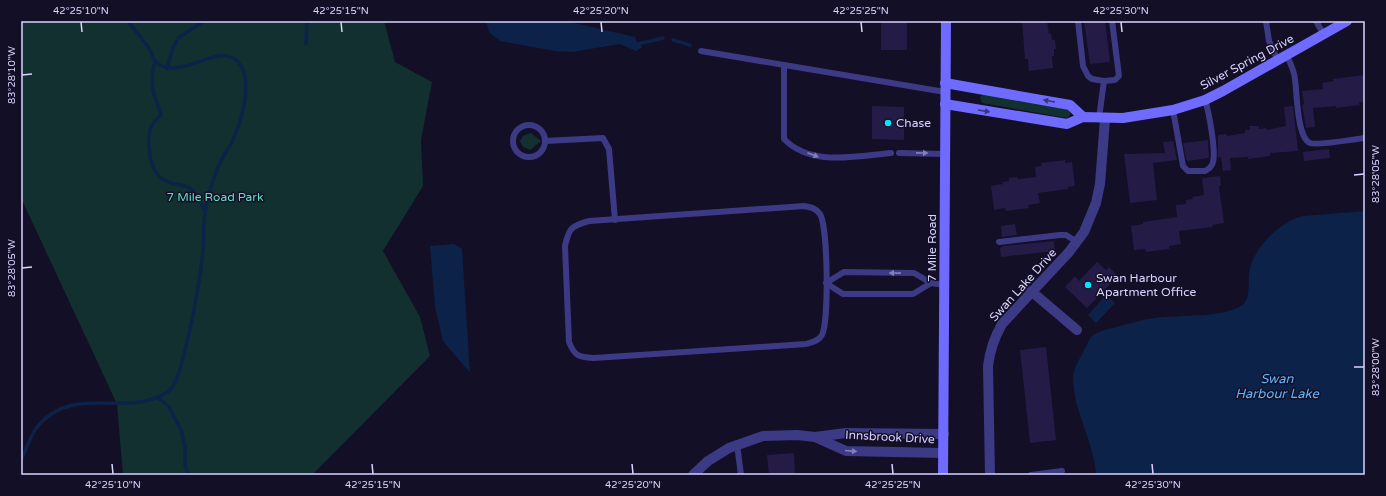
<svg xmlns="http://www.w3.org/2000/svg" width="1386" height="496" font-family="'Varela Round',sans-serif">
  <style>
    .green { fill: #12302f }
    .water { fill: #0c2248 }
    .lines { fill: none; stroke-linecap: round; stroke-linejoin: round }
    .stream { stroke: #0c2248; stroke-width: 3.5 }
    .building { fill: #241b47 }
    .lane { stroke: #3d3a85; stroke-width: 6 }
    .street { stroke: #3d3a85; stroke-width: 10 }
    .secondary { stroke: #6f6bff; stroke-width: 10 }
    .oneway { fill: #38347d }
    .oneway2 { fill: #837fbc }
    .ticks { fill: none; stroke: #d9d4ff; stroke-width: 1.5 }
    .poi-dot { fill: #00e5ff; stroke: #130f26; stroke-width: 1.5 }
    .labels { text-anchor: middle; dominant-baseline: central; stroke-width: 3; stroke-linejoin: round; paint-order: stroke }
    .street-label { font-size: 12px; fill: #d9d4ff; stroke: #130f26 }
    .poi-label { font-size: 12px; fill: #d9d4ff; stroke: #130f26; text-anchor: start }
    .park-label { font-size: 12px; fill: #5fe0c0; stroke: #130f26 }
    .water-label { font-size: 13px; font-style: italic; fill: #62b6ff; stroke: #130f26 }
    .neatline { fill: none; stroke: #d9d4ff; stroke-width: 1.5 }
    .ticks-label { font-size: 10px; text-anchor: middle; fill: #d9d4ff }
  </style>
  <rect width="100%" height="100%" fill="#130f26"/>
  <g class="green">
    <path d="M 21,21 L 384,21 L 395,62 L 432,82 L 421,140 L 423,186 L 383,251 L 420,317 L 430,356 L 312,475 L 123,475 L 117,404 L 21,198 Z"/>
    <path d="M 984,94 L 1068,109 L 1071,114 L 1067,118 L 982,103 L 980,97 Z"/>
    <path d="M 531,133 L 541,141 L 530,150 L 523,147 L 520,141 L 523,136 Z"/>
  </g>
  <g class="water">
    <path d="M 486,21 L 566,21 L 635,37 L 638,44 L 643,47 L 636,51 L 620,44 L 572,52 L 555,51 L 500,41 L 489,32 Z"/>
    <path d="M 1365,211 L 1365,475 L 1096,475 C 1094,441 1074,414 1073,379 C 1073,370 1078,361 1083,353 C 1085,348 1088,342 1091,337 C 1097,331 1109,329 1116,327 C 1127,324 1138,321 1148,319 C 1174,314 1220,319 1241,306 C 1252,300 1247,280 1250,269 C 1254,247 1281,221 1303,216 Z"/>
    <path d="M 454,244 L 462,249 L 470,373 L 443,341 L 435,307 L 430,246 Z"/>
    <path d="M 1106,295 L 1115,303 L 1096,323 L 1088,315 Z"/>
  </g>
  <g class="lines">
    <g class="stream">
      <path d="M 673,40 L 690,45"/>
      <path d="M 306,44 L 307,21"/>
      <path d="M 638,44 L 663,38"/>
      <path d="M 155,61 C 149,83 153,94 161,114 C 159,119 154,120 152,125 C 145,141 149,173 166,181 C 173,185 183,184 190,188 C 197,193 201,204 205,211"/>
      <path d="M 167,68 L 173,48 L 178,38 L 204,21"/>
      <path d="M 157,397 L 169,407 L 181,430 L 185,447 L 185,465 L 188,475"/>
      <path d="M 21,460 C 26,450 30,436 37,427 C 74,382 128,420 169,391 C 184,380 201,272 203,250 C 204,238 203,225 205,213 C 207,199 214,176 220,163 C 224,154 231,146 234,137 C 242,119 252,84 241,66 C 223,36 181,84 156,62 C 153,59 152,54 150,50 C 144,40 135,31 128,21"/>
    </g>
  </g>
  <g class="building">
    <rect x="881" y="21" width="26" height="29"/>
    <path d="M 1022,21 L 1047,21 L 1049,34 L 1051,33 L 1052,40 L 1055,40 L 1056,49 L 1054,49 L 1054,56 L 1052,56 L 1053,68 L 1029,71 L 1028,59 L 1025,59 Z"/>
    <path d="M 1084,21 L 1105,21 L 1110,62 L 1090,64 Z"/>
    <path d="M 1365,75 L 1365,102 L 1359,102 L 1360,105 L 1336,108 L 1336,106 L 1313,108 L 1315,127 L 1306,128 L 1302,105 L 1304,104 L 1302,91 L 1323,89 L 1322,83 L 1334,81 L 1333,79 Z"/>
    <path d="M 872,106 L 904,107 L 904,140 L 872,139 Z"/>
    <path d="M 1293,106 L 1298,151 L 1270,153 L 1270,156 L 1248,159 L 1248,157 L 1230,158 L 1231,170 L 1223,171 L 1221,157 L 1218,157 L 1218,135 L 1226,134 L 1227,136 L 1245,133 L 1245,130 L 1250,130 L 1249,126 L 1259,126 L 1259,129 L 1266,128 L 1267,130 L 1286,126 L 1284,107 Z"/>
    <path d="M 1208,140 L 1209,158 L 1188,161 L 1186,159 L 1183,143 Z"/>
    <path d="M 1173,141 L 1177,160 L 1153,163 L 1157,200 L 1130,203 L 1124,154 L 1165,153 L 1163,142 Z"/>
    <path d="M 1329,149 L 1330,158 L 1304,161 L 1303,152 Z"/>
    <path d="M 1065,160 L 1065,163 L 1072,162 L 1075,186 L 1068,187 L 1068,189 L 1038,193 L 1040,203 L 1028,205 L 1029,208 L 1006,211 L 1005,208 L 994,210 L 991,186 L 1003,184 L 1002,182 L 1009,181 L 1009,178 L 1017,177 L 1018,179 L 1036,177 L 1035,167 L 1042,166 L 1041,163 Z"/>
    <path d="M 1220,176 L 1221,186 L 1219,186 L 1224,223 L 1212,225 L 1213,227 L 1179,231 L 1181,244 L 1169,246 L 1169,249 L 1146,252 L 1145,249 L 1134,250 L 1131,226 L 1143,224 L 1143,222 L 1177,217 L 1176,205 L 1186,204 L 1186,200 L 1193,199 L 1192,197 L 1204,195 L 1202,178 Z"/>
    <path d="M 1015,224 L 1017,235 L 1002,237 L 1001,226 Z"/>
    <path d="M 1054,241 L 1055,251 L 1001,257 L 1000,248 L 1003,246 Z"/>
    <path d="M 1097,262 L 1106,270 L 1109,267 L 1118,276 L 1087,308 L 1065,287 L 1075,276 L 1079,281 Z"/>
    <path d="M 1046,347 L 1056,440 L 1030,443 L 1020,350 Z"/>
    <path d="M 794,453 L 795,475 L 769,475 L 767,455 Z"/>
  </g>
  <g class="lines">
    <g class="lane">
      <path d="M 1078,21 L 1083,66 L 1088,76 L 1092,79 L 1104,81 L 1115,80 L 1119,76 L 1112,21"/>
      <path d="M 1266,21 L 1269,41 L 1278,61"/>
      <path d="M 1316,21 L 1324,35"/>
      <path d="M 701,51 L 945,92"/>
      <path d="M 1287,56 C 1291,64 1294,71 1295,79 C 1297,93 1297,138 1310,143 C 1319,146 1354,139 1365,138"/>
      <path d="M 784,65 L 784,139 C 811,167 857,156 891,153"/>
      <path d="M 1173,110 L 1183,166 L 1188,171 L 1205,171 C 1209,169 1212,167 1213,162 C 1216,151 1209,112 1205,100"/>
      <path d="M 1099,118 L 1104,81"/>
      <circle cx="529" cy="141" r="16"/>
      <path d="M 545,141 L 603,138 L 609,149 L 615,220"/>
      <path d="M 899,153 L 945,154"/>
      <path d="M 804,206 C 810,207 816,208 820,214 C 828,227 829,321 822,335 C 819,341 812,342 806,344 L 594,358 C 579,357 575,357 569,342 L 565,246 C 569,228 571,226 589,221 Z"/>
      <path d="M 999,242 L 1060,235 L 1066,235 L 1077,242"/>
      <path d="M 931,283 L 913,294 L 843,294 L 826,283 L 844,272 L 914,273 L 931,283 L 945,285"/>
      <path d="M 737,444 L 741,475"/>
      <path d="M 1031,475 L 1062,471"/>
    </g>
    <g class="street">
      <path d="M 1031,291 L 1077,330"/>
      <path d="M 815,437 L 846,451 L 943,453"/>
      <path d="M 693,475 L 708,461 L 729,448 L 763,436 L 797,435 L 815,437 L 846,433 L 944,434"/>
      <path d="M 990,475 L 988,366 C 990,350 994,338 1002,324 L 1069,252 L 1084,232 L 1096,203 L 1100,184 L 1105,119"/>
    </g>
    <g class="secondary">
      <path d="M 945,83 L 1070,105 L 1083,117"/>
      <path d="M 945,104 L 1067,124 L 1083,117 L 1123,118 L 1173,110 L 1205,100 L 1223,91 L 1347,21"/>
      <path d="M 943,475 L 946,21"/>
    </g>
  </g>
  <defs><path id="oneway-solid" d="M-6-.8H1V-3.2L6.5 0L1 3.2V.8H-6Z"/></defs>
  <g class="oneway">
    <use href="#oneway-solid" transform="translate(1049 101) rotate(-170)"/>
    <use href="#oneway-solid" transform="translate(984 111) rotate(9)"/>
  </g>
  <g class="oneway2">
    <use href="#oneway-solid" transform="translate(922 153) rotate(1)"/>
    <use href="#oneway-solid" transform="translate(813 155) rotate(21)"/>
    <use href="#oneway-solid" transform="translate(895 273) rotate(-179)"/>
    <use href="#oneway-solid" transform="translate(851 451) rotate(5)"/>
  </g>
  <path class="ticks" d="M 81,22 L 82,32M 341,22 L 342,32M 601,22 L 602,32M 861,22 L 862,32M 1121,22 L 1122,32M 22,75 L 32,74M 1354,175 L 1364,174M 22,268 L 32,267M 1354,367 L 1364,367M 112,464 L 113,474M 372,464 L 373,474M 632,464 L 633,474M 892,464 L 893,474M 1152,464 L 1153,474"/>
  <g class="poi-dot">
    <circle cx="888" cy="123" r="4"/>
    <circle cx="1088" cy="285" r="4"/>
  </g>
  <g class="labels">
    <g class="street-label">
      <text transform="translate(1247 62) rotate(-28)">Silver Spring Drive</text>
      <text transform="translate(932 248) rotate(-90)">7 Mile Road</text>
      <text transform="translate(1023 285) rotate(-48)">Swan Lake Drive</text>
      <text transform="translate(890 437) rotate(3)">Innsbrook Drive</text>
    </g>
    <g class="poi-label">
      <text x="896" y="123">Chase</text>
      <text x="1096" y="278">Swan Harbour<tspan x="1096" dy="14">Apartment Office</tspan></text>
    </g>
    <g class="park-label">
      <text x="215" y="197">7 Mile Road Park</text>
    </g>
    <g class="water-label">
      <text x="1277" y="379">Swan<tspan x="1277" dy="15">Harbour Lake</tspan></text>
    </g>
  </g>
  <rect width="1386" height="496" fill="none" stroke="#130f26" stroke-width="44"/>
  <rect x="22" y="22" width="1342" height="452" class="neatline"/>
  <g class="ticks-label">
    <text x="81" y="14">42°25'10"N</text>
    <text x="341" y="14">42°25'15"N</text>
    <text x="601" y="14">42°25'20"N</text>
    <text x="861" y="14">42°25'25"N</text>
    <text x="1121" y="14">42°25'30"N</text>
    <text transform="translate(11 75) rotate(-90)" y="4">83°28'10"W</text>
    <text transform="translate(1375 174) rotate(-90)" y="4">83°28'05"W</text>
    <text transform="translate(11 268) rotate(-90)" y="4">83°28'05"W</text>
    <text transform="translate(1375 367) rotate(-90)" y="4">83°28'00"W</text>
    <text x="113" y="488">42°25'10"N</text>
    <text x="373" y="488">42°25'15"N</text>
    <text x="633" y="488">42°25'20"N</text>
    <text x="893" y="488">42°25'25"N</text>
    <text x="1153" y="488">42°25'30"N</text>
  </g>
</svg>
